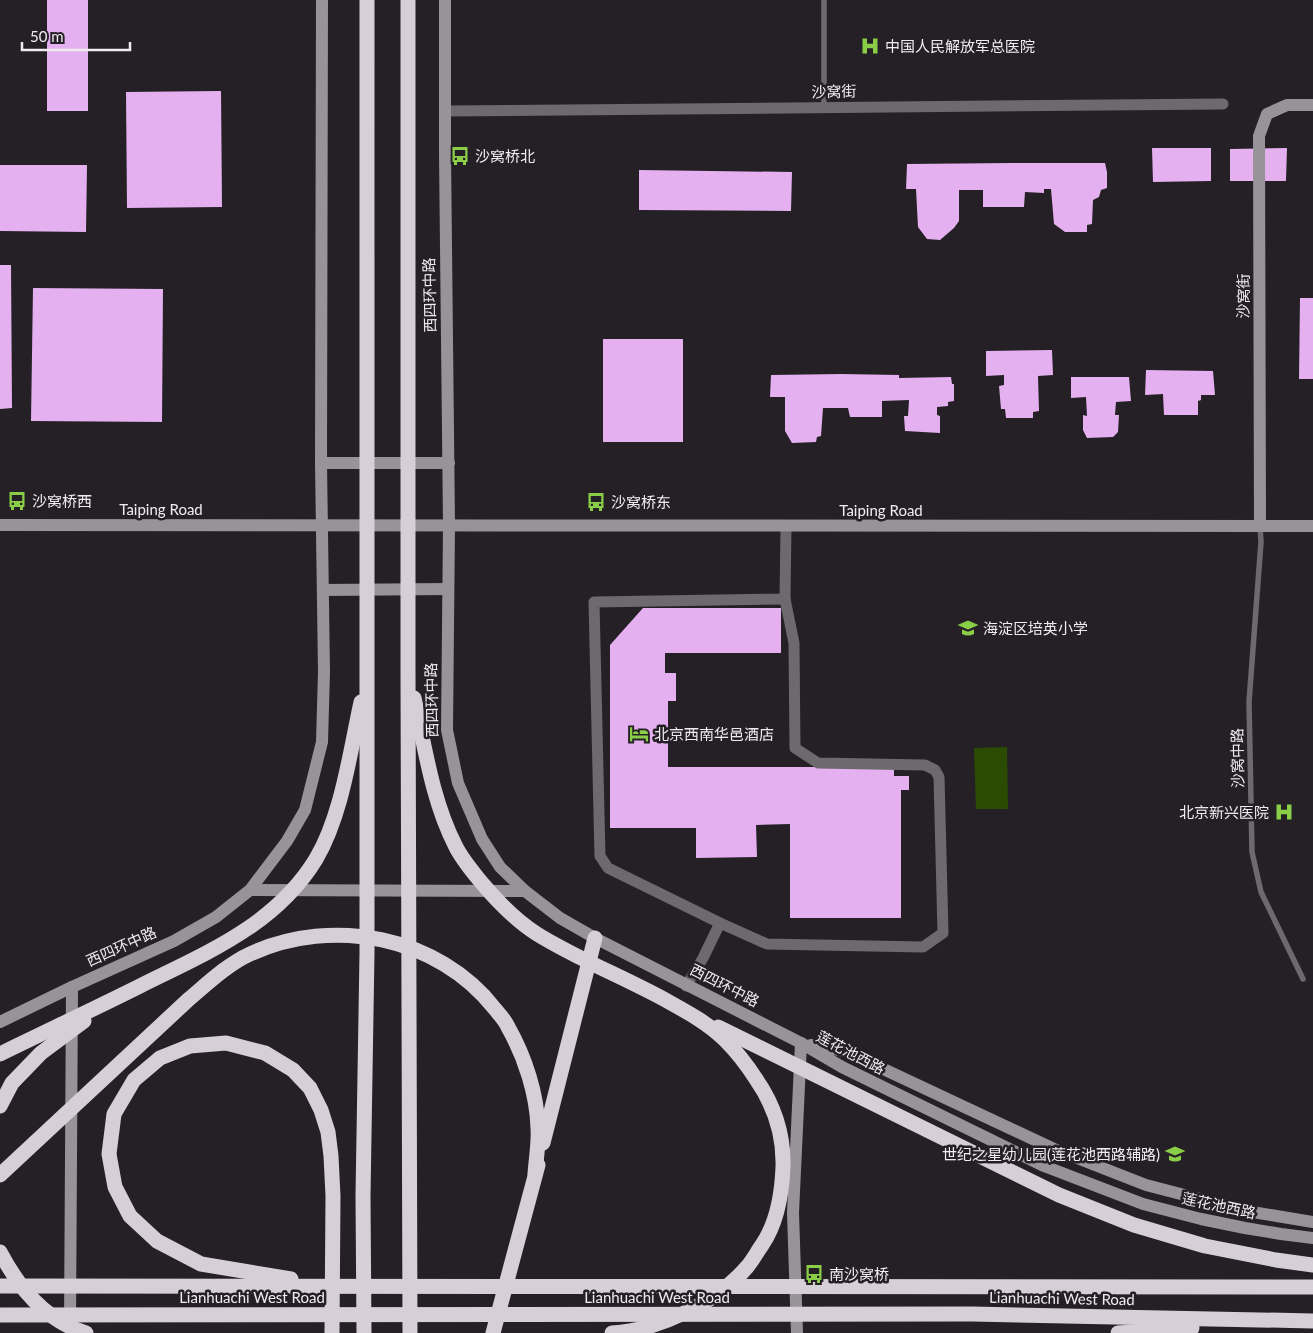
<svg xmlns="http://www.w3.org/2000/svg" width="1313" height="1333" font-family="Lato,'Noto Sans SC',sans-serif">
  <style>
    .green { fill: #2b4b03 }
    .building { fill: #e4b0f0 }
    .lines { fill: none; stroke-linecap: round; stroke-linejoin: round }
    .lane { stroke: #6c6a6d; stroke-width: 5.5 }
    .street { stroke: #6c6a6d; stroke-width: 11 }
    .secondary { stroke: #979398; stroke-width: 12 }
    .highway { stroke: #d6cfd7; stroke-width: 15 }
    .labels { text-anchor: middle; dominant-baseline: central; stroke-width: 5; stroke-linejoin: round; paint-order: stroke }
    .poi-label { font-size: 15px; fill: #efebf0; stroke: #252026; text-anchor: start }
    .street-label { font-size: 15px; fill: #efebf0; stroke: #252026 }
  </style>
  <rect width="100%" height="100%" fill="#252026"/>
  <path class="green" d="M 1007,747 L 1008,809 L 976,809 L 974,748 Z"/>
  <g class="building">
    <rect x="47" y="0" width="41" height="111"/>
    <path d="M 221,91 L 222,207 L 127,208 L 126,92 Z"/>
    <path d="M 1152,148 L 1211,148 L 1211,181 L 1153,182 Z"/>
    <path d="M 1287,148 L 1286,181 L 1230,181 L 1230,149 Z"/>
    <path d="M 1010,163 L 1105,163 L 1107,172 L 1107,188 L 1101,190 L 1099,197 L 1093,200 L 1092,224 L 1087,225 L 1087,232 L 1065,232 L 1054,224 L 1051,189 L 1044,189 L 1044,193 L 1025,192 L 1024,207 L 983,207 L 983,190 L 959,190 L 959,221 L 954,228 L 940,240 L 927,239 L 918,227 L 916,189 L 906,189 L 907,164 Z"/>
    <path d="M 0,165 L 87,165 L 86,232 L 0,231 Z"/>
    <path d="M 639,170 L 792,172 L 791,211 L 639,210 Z"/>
    <path d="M 0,265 L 11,265 L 12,408 L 0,409 Z"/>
    <path d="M 33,288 L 163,289 L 162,422 L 31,421 Z"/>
    <path d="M 1300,298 L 1313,298 L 1313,379 L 1299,379 Z"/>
    <rect x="603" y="339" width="80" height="103"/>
    <path d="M 1052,350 L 1053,375 L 1038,376 L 1039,411 L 1033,412 L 1033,418 L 1006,418 L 1005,409 L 1001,409 L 999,386 L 1004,385 L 1004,375 L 986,376 L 986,351 Z"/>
    <path d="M 1146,370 L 1213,371 L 1215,395 L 1201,395 L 1201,400 L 1198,401 L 1198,415 L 1164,415 L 1163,394 L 1145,395 Z"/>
    <path d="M 841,374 L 899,375 L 899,378 L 951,377 L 952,384 L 954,384 L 954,401 L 948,402 L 948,406 L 937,407 L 937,415 L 940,416 L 940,433 L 905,431 L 904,416 L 908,416 L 909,400 L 882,401 L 882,417 L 850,417 L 848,408 L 823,408 L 821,436 L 817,437 L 816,442 L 792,443 L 785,431 L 785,397 L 770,397 L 771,375 Z"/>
    <path d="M 1071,377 L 1129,377 L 1131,401 L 1116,402 L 1115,415 L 1119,415 L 1118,432 L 1113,437 L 1087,438 L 1083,430 L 1083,415 L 1087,416 L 1086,397 L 1071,398 Z"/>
    <path d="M 643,608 L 781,608 L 781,653 L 665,653 L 665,673 L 676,673 L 676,701 L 668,701 L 668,767 L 894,767 L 894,776 L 909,776 L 909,790 L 901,790 L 901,918 L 790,918 L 790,824 L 756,825 L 757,857 L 696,858 L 696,828 L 610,828 L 610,645 Z"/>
  </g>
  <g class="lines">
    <g class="lane">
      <path d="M 824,0 L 824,108"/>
      <path d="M 1260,526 L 1261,542 L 1249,702 L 1252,852 L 1261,892 L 1303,979"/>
    </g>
    <g class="street">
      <path d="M 446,111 L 1223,104"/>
      <path d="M 720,923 L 767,944 L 923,947 L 943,933 L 939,777 L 935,770 L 925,765 L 818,763 L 795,748 L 794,643 L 785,599"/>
      <path d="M 686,986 L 703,958 L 720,923 L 608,868 L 600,856 L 594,602 L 785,599 L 786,526"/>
    </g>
    <g class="secondary">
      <path d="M 445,0 L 445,154 L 449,525 L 447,730 L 458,783 L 482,839 L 500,867 L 525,891 L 560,918 L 595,938 L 801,1043 L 842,1067 L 1044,1166 L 1143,1204 L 1201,1219 L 1245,1228 L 1281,1234 L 1313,1238"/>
      <path d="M 321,463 L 449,463"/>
      <path d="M 0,525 L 1313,526"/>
      <path d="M 1260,526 L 1259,136 L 1267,114 L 1287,105 L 1313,105"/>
      <path d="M 323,590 L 448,589"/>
      <path d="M 250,890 L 525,891"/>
      <path d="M 0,1022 L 72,987 L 174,941 L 216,917 L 250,890 L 287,841 L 305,810 L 322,742 L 324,672 L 321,463 L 322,0"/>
      <path d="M 811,1045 L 845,1051 L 1054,1149 L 1146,1185 L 1246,1211 L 1313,1222"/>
      <path d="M 70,1325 L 72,987"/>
      <path d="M 797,1333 L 793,1213 L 801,1043"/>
    </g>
    <g class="highway">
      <path d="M 408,0 L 408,672 L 410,1333"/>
      <path d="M 414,698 C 425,747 432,800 455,845 C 461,858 472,871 481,882 C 497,901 515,920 537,934 C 579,960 626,978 669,1002 C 689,1013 709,1024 725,1040 C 736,1051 747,1065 756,1079 C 774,1105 784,1135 783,1167 C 782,1193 777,1223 762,1245 C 757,1252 753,1260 747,1267 C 716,1303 659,1330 612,1333"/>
      <path d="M 718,1027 L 1059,1195 L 1134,1225 L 1205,1246 L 1276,1260 L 1313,1265"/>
      <path d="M 0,1054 C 47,1031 94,1009 140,986 C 206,953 276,925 316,859 C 342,815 350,752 361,702"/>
      <path d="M 0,1106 L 12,1083 L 41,1053 L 84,1021"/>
      <path d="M 543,1143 L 595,938"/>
      <path d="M 0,1175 L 189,999 C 208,983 228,964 250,954 C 333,916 438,936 495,1009 C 499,1014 505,1020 508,1027 C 525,1057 537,1094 538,1128 C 539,1143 536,1159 535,1174"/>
      <path d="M 0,1252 C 15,1280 33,1305 61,1322 C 68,1327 78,1330 86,1333"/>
      <path d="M 291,1279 L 201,1264 L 157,1241 L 130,1216 L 115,1187 L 109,1154 L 114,1114 L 134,1080 L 160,1058 L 190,1046 L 226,1043 L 265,1053 L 293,1070 L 310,1088 L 321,1110 L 328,1132 L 331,1156 L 333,1196 L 332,1333"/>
      <path d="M 0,1286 L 1313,1287"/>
      <path d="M 0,1315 L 972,1314 L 1313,1321"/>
      <path d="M 364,1333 L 363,1196 L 367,953 L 367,0"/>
      <path d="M 493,1333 L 538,1165"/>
      <path d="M 1118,1333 L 1192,1328"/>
    </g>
  </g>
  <defs>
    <g id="hospital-bare" transform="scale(1.5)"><path d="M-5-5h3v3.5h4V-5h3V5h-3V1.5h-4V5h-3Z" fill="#8ace48" stroke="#252026" stroke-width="2.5" paint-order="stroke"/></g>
    <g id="bus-bare" transform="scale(1.5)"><path d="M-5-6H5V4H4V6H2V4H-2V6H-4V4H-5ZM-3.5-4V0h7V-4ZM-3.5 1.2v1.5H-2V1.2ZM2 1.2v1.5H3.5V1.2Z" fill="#8ace48" stroke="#252026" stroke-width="2.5" paint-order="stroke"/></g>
    <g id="school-bare" transform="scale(1.5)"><path d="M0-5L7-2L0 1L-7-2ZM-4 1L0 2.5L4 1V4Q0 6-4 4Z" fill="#8ace48" stroke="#252026" stroke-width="2.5" paint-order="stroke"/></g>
    <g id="hotel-bare" transform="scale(1.5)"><path d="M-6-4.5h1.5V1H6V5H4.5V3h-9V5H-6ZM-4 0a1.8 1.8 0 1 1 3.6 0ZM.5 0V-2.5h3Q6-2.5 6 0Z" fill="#8ace48" stroke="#252026" stroke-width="2.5" paint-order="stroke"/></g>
  </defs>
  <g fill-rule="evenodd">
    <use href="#hospital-bare" x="870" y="46"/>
    <use href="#bus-bare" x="460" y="156"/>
    <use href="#bus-bare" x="17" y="501"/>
    <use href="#bus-bare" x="596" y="502"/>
    <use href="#school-bare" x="968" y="628"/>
    <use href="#hotel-bare" x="639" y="734"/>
    <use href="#hospital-bare" x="1284" y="812"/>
    <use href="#school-bare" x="1175" y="1154"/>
    <use href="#bus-bare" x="814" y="1274"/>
  </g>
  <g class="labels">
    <g class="poi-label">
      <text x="885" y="46">中国人民解放军总医院</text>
      <text x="475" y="156">沙窝桥北</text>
      <text x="32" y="501">沙窝桥西</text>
      <text x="611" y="502">沙窝桥东</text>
      <text x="983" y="628">海淀区培英小学</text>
      <text x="654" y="734">北京西南华邑酒店</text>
      <text x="1269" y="812" text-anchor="end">北京新兴医院</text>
      <text x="1160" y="1154" text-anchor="end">世纪之星幼儿园(莲花池西路辅路)</text>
      <text x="829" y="1274">南沙窝桥</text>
    </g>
    <g class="street-label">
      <text transform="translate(834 91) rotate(-1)">沙窝街</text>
      <text transform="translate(429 295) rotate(-91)">西四环中路</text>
      <text transform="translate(1243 296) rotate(-90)">沙窝街</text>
      <text x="161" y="509">Taiping Road</text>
      <text x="881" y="510">Taiping Road</text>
      <text transform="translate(431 700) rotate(-91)">西四环中路</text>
      <text transform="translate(1237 758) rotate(-91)">沙窝中路</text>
      <text transform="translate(121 946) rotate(-24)">西四环中路</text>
      <text transform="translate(725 985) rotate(27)">西四环中路</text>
      <text transform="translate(851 1052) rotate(28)">莲花池西路</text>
      <text transform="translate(1219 1205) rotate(12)">莲花池西路</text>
      <text x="252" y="1297">Lianhuachi West Road</text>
      <text x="657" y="1297">Lianhuachi West Road</text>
      <text transform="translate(1062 1298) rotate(1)">Lianhuachi West Road</text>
    </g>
  </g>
  <path d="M22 42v8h108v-8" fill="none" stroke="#efebf0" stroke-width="2.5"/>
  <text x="30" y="42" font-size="15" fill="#efebf0" stroke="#252026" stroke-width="4" paint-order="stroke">50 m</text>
</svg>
